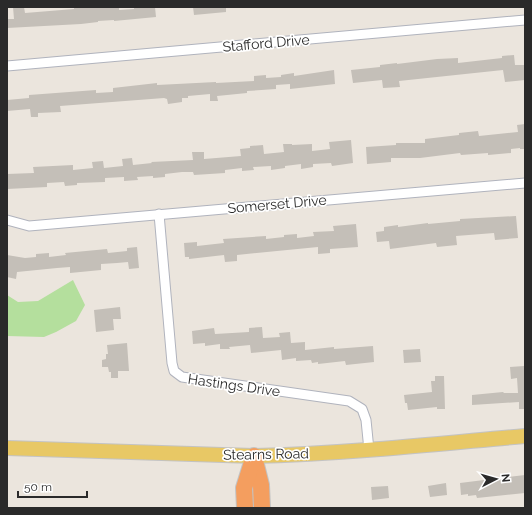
<svg xmlns="http://www.w3.org/2000/svg" width="532" height="515" font-family="Raleway,sans-serif">
  <style>
    .green { fill: #b4df9d }
    .building { fill: #c4bfb8 }
    .lines { fill: none; stroke-linecap: round; stroke-linejoin: round }
    .minor-casing { stroke: #b0b3bd; stroke-width: 11 }
    .primary-casing { stroke: #c3c3c3; stroke-width: 16 }
    .motorway-casing { stroke: #c3c3c3; stroke-width: 18 }
    .minor { stroke: #fff; stroke-width: 9 }
    .primary { stroke: #e8c865; stroke-width: 14 }
    .motorway { stroke: #f49e5f; stroke-width: 16 }
    .labels { text-anchor: middle; dominant-baseline: central; stroke-width: 3.5; stroke-linejoin: round; paint-order: stroke }
    .street-label { font-size: 14px; fill: #2a2a2a; stroke: #fff }
  </style>
  <rect width="100%" height="100%" fill="#ebe5dd"/>
  <path class="green" d="M 73,280 L 85,305 L 76,321 L 56,332 L 44,337 L 7,336 L 7,295 L 18,302 L 38,301 Z"/>
  <g class="building">
    <path d="M 13,7 L 24,7 L 25,13 L 74,9 L 74,8 L 82,7 L 97,7 L 97,8 L 119,7 L 119,10 L 134,9 L 134,7 L 155,7 L 156,17 L 114,21 L 114,20 L 98,21 L 98,22 L 81,24 L 7,28 L 7,19 L 14,19 Z"/>
    <path d="M 193,7 L 226,7 L 226,12 L 194,15 Z"/>
    <path d="M 514,55 L 515,65 L 524,65 L 525,80 L 505,82 L 503,70 L 399,81 L 400,87 L 383,88 L 382,80 L 353,83 L 351,70 L 380,67 L 380,65 L 397,63 L 397,64 L 437,59 L 458,58 L 458,63 L 502,58 L 502,56 Z"/>
    <path d="M 334,70 L 335,84 L 290,89 L 290,84 L 276,85 L 276,89 L 247,91 L 247,93 L 217,96 L 218,101 L 210,101 L 210,94 L 188,96 L 188,98 L 182,98 L 182,102 L 168,104 L 167,99 L 164,98 L 60,106 L 61,112 L 38,113 L 38,117 L 31,117 L 30,109 L 7,111 L 7,100 L 29,98 L 29,95 L 96,90 L 96,93 L 113,92 L 113,88 L 157,83 L 157,85 L 216,82 L 216,83 L 254,81 L 254,76 L 266,75 L 266,78 L 281,77 L 281,75 L 294,73 L 294,76 Z"/>
    <path d="M 525,124 L 525,149 L 520,149 L 520,148 L 511,149 L 511,153 L 488,155 L 488,153 L 461,155 L 460,153 L 420,158 L 391,158 L 391,162 L 367,164 L 366,147 L 396,145 L 396,143 L 425,143 L 425,139 L 459,135 L 459,133 L 478,131 L 479,136 L 518,132 L 517,125 Z"/>
    <path d="M 351,140 L 353,163 L 332,166 L 331,163 L 313,164 L 313,167 L 301,169 L 301,164 L 285,166 L 285,168 L 271,170 L 271,166 L 253,167 L 254,170 L 242,171 L 242,168 L 225,170 L 225,173 L 194,175 L 193,172 L 182,172 L 165,174 L 165,177 L 153,178 L 153,176 L 137,177 L 138,180 L 124,181 L 124,177 L 105,178 L 105,182 L 77,183 L 77,185 L 65,186 L 64,182 L 47,183 L 47,187 L 7,189 L 7,174 L 34,173 L 33,167 L 73,165 L 73,170 L 93,168 L 92,162 L 103,161 L 104,168 L 123,166 L 122,159 L 132,158 L 133,165 L 152,163 L 151,162 L 193,160 L 192,152 L 204,152 L 204,159 L 241,156 L 240,149 L 250,148 L 250,146 L 263,145 L 264,154 L 284,152 L 283,144 L 292,144 L 292,145 L 312,144 L 312,151 L 330,149 L 329,142 Z"/>
    <path d="M 516,216 L 518,238 L 495,240 L 494,233 L 456,236 L 457,245 L 437,247 L 436,243 L 390,249 L 389,241 L 377,242 L 376,232 L 384,231 L 384,227 L 398,225 L 398,227 L 428,223 L 428,224 L 460,221 L 460,219 Z"/>
    <path d="M 356,224 L 358,247 L 330,249 L 330,253 L 318,254 L 318,247 L 237,255 L 237,261 L 225,262 L 224,255 L 189,259 L 189,257 L 185,257 L 184,243 L 197,242 L 197,246 L 224,243 L 223,239 L 266,236 L 266,239 L 284,237 L 284,235 L 297,234 L 297,238 L 314,236 L 313,232 L 334,231 L 333,226 Z"/>
    <path d="M 137,247 L 139,268 L 129,269 L 128,262 L 117,263 L 101,264 L 101,270 L 70,273 L 70,267 L 57,268 L 17,272 L 16,279 L 7,277 L 7,255 L 25,258 L 36,257 L 36,254 L 49,253 L 49,257 L 66,255 L 65,253 L 107,249 L 108,253 L 127,251 L 127,248 Z"/>
    <path d="M 120,307 L 121,319 L 113,319 L 114,330 L 96,332 L 94,310 Z"/>
    <path d="M 262,327 L 263,338 L 280,337 L 279,333 L 290,332 L 291,343 L 305,342 L 305,350 L 334,347 L 334,349 L 373,346 L 374,362 L 346,365 L 345,361 L 318,364 L 318,362 L 312,363 L 311,360 L 296,361 L 296,358 L 282,360 L 281,350 L 251,353 L 250,345 L 229,347 L 230,349 L 220,349 L 220,344 L 205,346 L 205,343 L 193,344 L 192,331 L 214,328 L 215,334 L 249,332 L 249,328 Z"/>
    <path d="M 127,343 L 129,371 L 118,371 L 118,378 L 111,378 L 111,372 L 109,372 L 108,367 L 102,367 L 102,360 L 106,359 L 106,354 L 108,354 L 107,345 Z"/>
    <path d="M 420,349 L 421,362 L 404,363 L 403,350 Z"/>
    <path d="M 524,366 L 525,409 L 519,409 L 519,402 L 472,405 L 472,395 L 503,392 L 504,393 L 518,393 L 517,378 L 511,379 L 510,367 Z"/>
    <path d="M 435,376 L 444,376 L 445,409 L 437,409 L 437,407 L 408,410 L 407,403 L 405,403 L 404,395 L 432,392 L 431,381 L 435,381 Z"/>
    <path d="M 525,475 L 525,493 L 477,498 L 476,495 L 468,496 L 468,494 L 461,495 L 460,483 Z"/>
    <path d="M 446,483 L 447,495 L 430,497 L 428,486 Z"/>
    <path d="M 388,486 L 389,498 L 372,500 L 371,487 Z"/>
  </g>
  <g class="lines">
    <g class="minor-casing">
      <g id="minor">
        <path d="M 7,66 L 525,20"/>
        <path d="M 159,214 L 172,363 L 174,371 L 182,377 L 349,401 L 362,409 L 366,420 L 369,450"/>
        <path d="M 7,220 L 29,226 L 525,183"/>
      </g>
    </g>
    <g class="primary-casing">
      <path id="primary" d="M 7,448 L 254,456 C 344,454 435,444 525,436"/>
    </g>
    <g class="motorway-casing">
      <g id="motorway">
        <path d="M 254,457 L 261,485 L 262,508"/>
        <path d="M 245,508 L 244,488 L 254,456"/>
      </g>
    </g>
    <use href="#minor" class="minor"/>
    <use href="#primary" class="primary"/>
    <use href="#motorway" class="motorway"/>
  </g>
  <g class="labels">
    <g class="street-label">
      <text transform="translate(266 43) rotate(-5)">Stafford Drive</text>
      <text transform="translate(277 204) rotate(-5)">Somerset Drive</text>
      <text transform="translate(234 385) rotate(8)">Hastings Drive</text>
      <text transform="translate(266 454) rotate(-1)">Stearns Road</text>
    </g>
  </g>
  <rect width="532" height="515" fill="none" stroke="#2a2a2a" stroke-width="16"/>
  <g transform="translate(496 479) rotate(84)" stroke="#ffffff" stroke-width="3" paint-order="stroke">
  <path d="M0-3L7 15L0 10L-7 15Z" fill="#2a2a2a"/>
  <text y="-6" font-size="11" font-weight="bold" text-anchor="middle" fill="#2a2a2a">N</text>
  </g>
  <path d="M18 491v6h69v-6" fill="none" stroke="#2a2a2a" stroke-width="2"/>
  <text x="24" y="491" font-size="12" fill="#2a2a2a" stroke="#ffffff" stroke-width="3" paint-order="stroke">50 m</text>
</svg>
